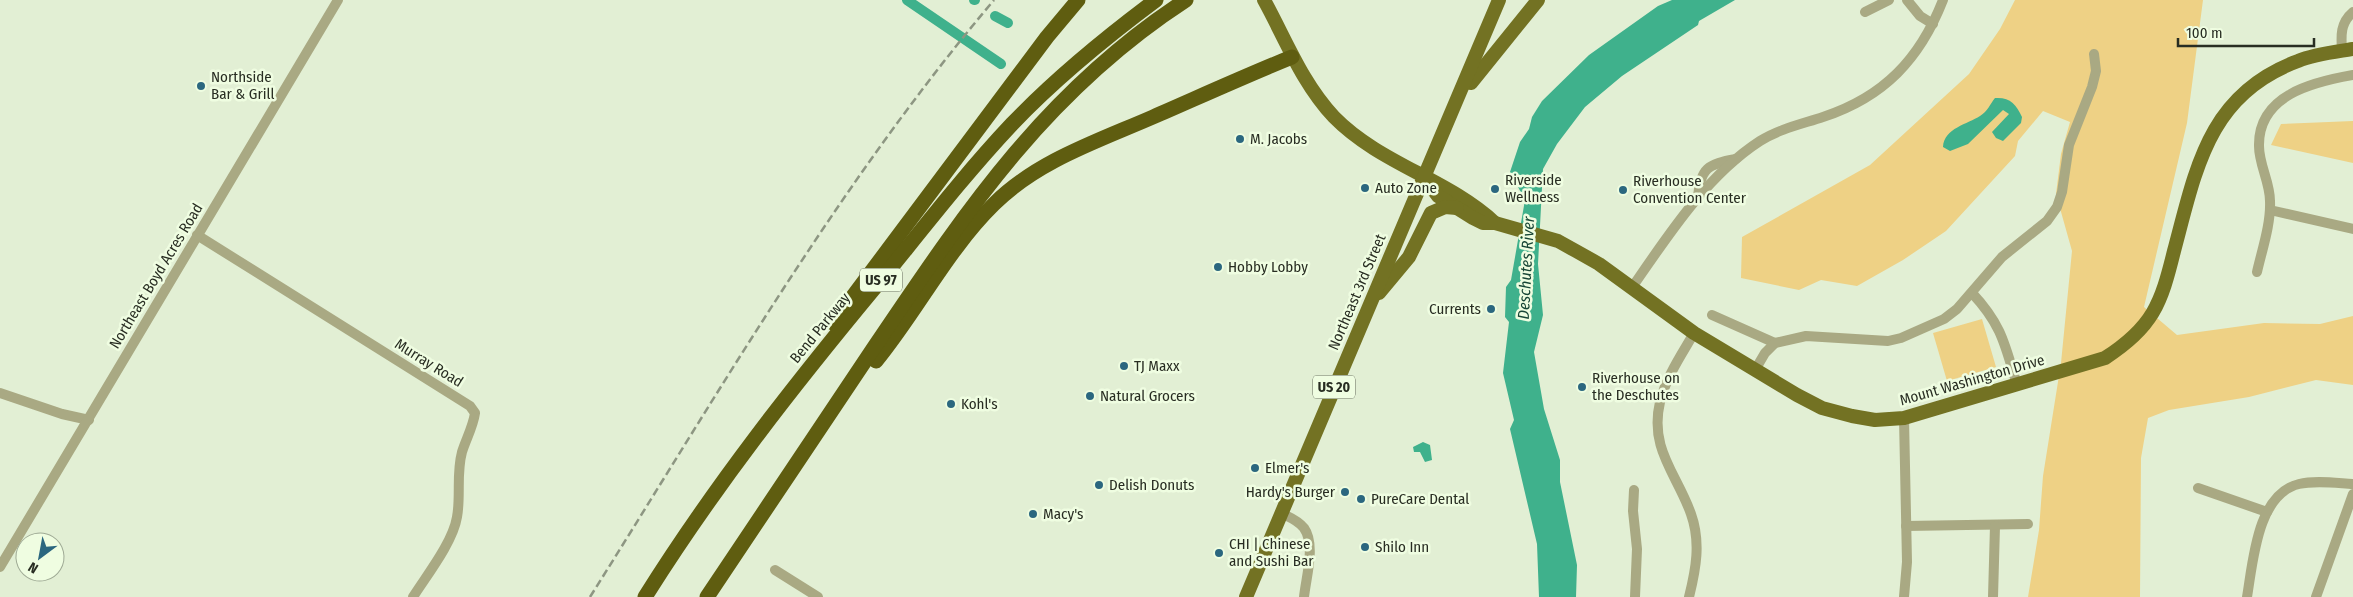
<svg xmlns="http://www.w3.org/2000/svg" width="2353" height="597" font-family="'Fira Sans Condensed',sans-serif">
  <style>
    .green { fill: #eed185 }
    .water { fill: #3fb18c }
    .lines { fill: none; stroke-linecap: round; stroke-linejoin: round }
    .canal { stroke: #3fb18c; stroke-width: 10 }
    .minor { stroke: #a9a983; stroke-width: 10 }
    .major { stroke: #737223; stroke-width: 14 }
    .highway { stroke: #5f5d10; stroke-width: 15 }
    .rail { stroke: #8d9682; stroke-width: 2.5; stroke-dasharray: 8 4; stroke-linecap: butt }
    .poi-dot { fill: #2b677f; stroke: #effde1; stroke-width: 2 }
    .labels { text-anchor: middle; dominant-baseline: central; stroke-width: 5; stroke-linejoin: round; paint-order: stroke }
    .shield { fill: #effde1; stroke: #646b5b; stroke-width: 1 }
    .shield-label { font-size: 14px; font-weight: bold; fill: #282d22 }
    .poi-label { font-size: 15px; fill: #282d22; stroke: #effde1; text-anchor: start }
    .street-label { font-size: 15px; fill: #282d22; stroke: #effde1 }
    .water-label { font-size: 16px; font-style: italic; fill: #174636; stroke: #effde1 }
  </style>
  <rect width="100%" height="100%" fill="#e2efd4"/>
  <g class="green">
    <path d="M 2015,0 L 2203,0 L 2187,123 L 2144,307 L 2177,335 L 2264,323 L 2320,324 L 2353,316 L 2353,385 L 2316,380 L 2249,397 L 2169,410 L 2148,418 L 2141,458 L 2140,597 L 2028,597 L 2039,530 L 2043,476 L 2061,363 L 2072,251 L 2056,194 L 2061,154 L 2070,122 L 2043,111 L 2018,141 L 2015,156 L 1946,231 L 1903,260 L 1857,286 L 1821,280 L 1799,290 L 1741,278 L 1742,237 L 1870,165 L 1969,74 L 2000,29 Z"/>
    <path d="M 2353,121 L 2353,163 L 2271,145 L 2281,124 Z"/>
    <path d="M 1982,319 L 1996,367 L 1947,381 L 1933,333 Z"/>
  </g>
  <g class="water">
    <path d="M 1672,0 L 1735,0 L 1699,21 L 1698,25 L 1622,76 L 1585,107 L 1557,144 L 1543,169 L 1538,264 L 1543,315 L 1534,352 L 1544,409 L 1560,460 L 1560,482 L 1577,565 L 1576,597 L 1539,597 L 1537,544 L 1510,429 L 1514,420 L 1503,373 L 1509,322 L 1505,317 L 1506,287 L 1511,280 L 1525,200 L 1510,172 L 1520,142 L 1529,129 L 1532,117 L 1542,101 L 1589,55 L 1658,6 Z"/>
    <path d="M 1995,98 C 2010,97 2016,104 2022,117 L 2021,123 L 2003,141 L 1996,138 L 1992,132 L 2009,114 L 2003,110 L 1968,144 L 1950,151 L 1943,147 C 1944,128 1968,124 1980,116 C 1988,111 1990,104 1995,98 Z"/>
    <path d="M 1423,442 L 1430,445 L 1432,460 L 1425,462 L 1420,452 L 1414,452 L 1413,447 Z"/>
  </g>
  <g class="lines">
    <g class="canal">
      <path d="M 907,0 L 1001,64"/>
      <path d="M 974,0 L 975,0"/>
      <path d="M 995,16 L 1008,23"/>
    </g>
    <g class="minor">
      <path d="M 1907,0 L 1920,16 L 1933,24"/>
      <path d="M 1865,12 L 1889,0"/>
      <path d="M 2342,51 C 2341,36 2340,23 2353,12"/>
      <path d="M 1698,198 C 1700,168 1708,164 1736,159"/>
      <path d="M 2270,210 L 2353,229"/>
      <path d="M 197,235 L 470,406 L 475,413 C 473,427 466,439 462,452 C 456,474 461,496 457,517 C 453,542 427,575 413,597"/>
      <path d="M 2257,272 C 2262,250 2271,224 2270,201 C 2270,182 2259,165 2259,146 C 2258,95 2313,82 2353,75"/>
      <path d="M 1631,289 C 1667,237 1706,176 1760,141 C 1779,129 1802,124 1823,117 C 1884,97 1920,59 1943,0"/>
      <path d="M 1972,293 C 2002,325 2005,345 2017,385"/>
      <path d="M 1712,315 L 1775,343"/>
      <path d="M 1755,370 L 1765,353 L 1775,343 L 1806,336 L 1888,341 L 1901,338 L 1944,319 L 1957,309 L 2002,257 L 2047,221 L 2057,207 L 2062,192 L 2069,145 L 2092,87 L 2096,71 L 2094,54"/>
      <path d="M 0,393 L 62,414 L 89,420"/>
      <path d="M 2198,488 L 2267,512"/>
      <path d="M 1634,490 L 1633,511 L 1637,549 L 1635,597"/>
      <path d="M 1281,513 C 1289,517 1298,520 1304,528 C 1316,545 1306,577 1304,597"/>
      <path d="M 1906,526 L 2028,524"/>
      <path d="M 0,567 L 338,0"/>
      <path d="M 775,570 L 818,597"/>
      <path d="M 1689,597 C 1696,569 1701,542 1691,514 C 1677,474 1649,449 1660,402 C 1666,377 1682,354 1694,333"/>
      <path d="M 1904,597 L 1907,562 L 1904,418"/>
      <path d="M 1993,597 L 1995,526"/>
      <path d="M 2247,597 C 2253,562 2257,494 2299,484 C 2315,480 2336,483 2353,484"/>
      <path d="M 2316,597 L 2353,494"/>
    </g>
    <g class="major">
      <path d="M 1264,0 C 1286,40 1302,83 1334,117 C 1380,164 1448,179 1495,223"/>
      <path d="M 1471,83 L 1538,0"/>
      <path d="M 1424,177 L 1438,196 L 1473,218 L 1483,223 L 1495,223 L 1558,241 L 1576,251 L 1599,264 L 1694,333 L 1797,395 L 1822,408 L 1852,416 L 1875,420 L 1904,418 L 2105,358 C 2153,327 2161,304 2174,251 C 2196,169 2208,94 2298,61 C 2315,54 2335,52 2353,49"/>
      <path d="M 1379,293 L 1409,257 L 1431,213 L 1445,207 L 1457,208"/>
      <path d="M 1246,597 L 1499,0"/>
    </g>
    <g class="highway">
      <path d="M 833,323 L 1047,37 L 1078,0"/>
      <path d="M 876,361 C 917,311 947,250 994,204 C 1037,161 1098,141 1153,117 C 1199,97 1245,76 1292,57"/>
      <path d="M 645,597 C 714,487 794,385 877,285 C 921,231 964,175 1012,124 C 1056,78 1105,38 1156,0"/>
      <path d="M 707,597 C 763,513 819,430 875,346 C 967,210 1046,91 1186,0"/>
    </g>
    <path class="rail" d="M 590,597 C 718,394 839,183 994,0"/>
  </g>
  <g class="poi-dot">
    <circle cx="201" cy="86" r="5"/>
    <circle cx="1240" cy="139" r="5"/>
    <circle cx="1365" cy="188" r="5"/>
    <circle cx="1495" cy="189" r="5"/>
    <circle cx="1623" cy="190" r="5"/>
    <circle cx="1218" cy="267" r="5"/>
    <circle cx="1491" cy="309" r="5"/>
    <circle cx="1124" cy="366" r="5"/>
    <circle cx="1582" cy="387" r="5"/>
    <circle cx="1090" cy="396" r="5"/>
    <circle cx="951" cy="404" r="5"/>
    <circle cx="1255" cy="468" r="5"/>
    <circle cx="1099" cy="485" r="5"/>
    <circle cx="1345" cy="492" r="5"/>
    <circle cx="1361" cy="499" r="5"/>
    <circle cx="1033" cy="514" r="5"/>
    <circle cx="1365" cy="547" r="5"/>
    <circle cx="1219" cy="553" r="5"/>
  </g>
  <g class="labels">
    <g class="shield">
      <rect x="860" y="268.5" width="42" height="23" rx="4"/>
      <rect x="1313" y="375.5" width="42" height="23" rx="4"/>
    </g>
    <g class="shield-label">
      <text x="881" y="280">US 97</text>
      <text x="1334" y="387">US 20</text>
    </g>
    <g class="poi-label">
      <text x="211" y="77">Northside<tspan x="211" dy="17">Bar &amp; Grill</tspan></text>
      <text x="1250" y="139">M. Jacobs</text>
      <text x="1505" y="180">Riverside<tspan x="1505" dy="17">Wellness</tspan></text>
      <text x="1633" y="181">Riverhouse<tspan x="1633" dy="17">Convention Center</tspan></text>
      <text x="1375" y="188">Auto Zone</text>
      <text x="1228" y="267">Hobby Lobby</text>
      <text x="1481" y="309" text-anchor="end">Currents</text>
      <text x="1134" y="366">TJ Maxx</text>
      <text x="1592" y="378">Riverhouse on<tspan x="1592" dy="17">the Deschutes</tspan></text>
      <text x="1100" y="396">Natural Grocers</text>
      <text x="961" y="404">Kohl's</text>
      <text x="1265" y="468">Elmer's</text>
      <text x="1109" y="485">Delish Donuts</text>
      <text x="1335" y="492" text-anchor="end">Hardy's Burger</text>
      <text x="1371" y="499">PureCare Dental</text>
      <text x="1043" y="514">Macy's</text>
      <text x="1229" y="544">CHI | Chinese<tspan x="1229" dy="17">and Sushi Bar</tspan></text>
      <text x="1375" y="547">Shilo Inn</text>
    </g>
    <g class="street-label">
      <text transform="translate(156 276) rotate(-59)">Northeast Boyd Acres Road</text>
      <text transform="translate(1357 292) rotate(-67)">Northeast 3rd Street</text>
      <text transform="translate(820 328) rotate(-51)">Bend Parkway</text>
      <text transform="translate(429 363) rotate(32)">Murray Road</text>
      <text transform="translate(1972 380) rotate(-16)">Mount Washington Drive</text>
    </g>
    <g class="water-label">
      <text transform="translate(1526 268) rotate(-87)">Deschutes River</text>
    </g>
  </g>
  <g transform="translate(40 557) rotate(212)"><circle r="24" fill="#effde1" stroke="#9faa95"/>
  <path d="M0-4L9 19L0 12L-9 19Z" fill="#2b677f"/>
  <text y="-8" font-size="14" font-weight="bold" text-anchor="middle" fill="#282d22">N</text>
  </g>
  <path d="M2178 38v8h136v-8" fill="none" stroke="#282d22" stroke-width="2.5"/>
  <text x="2186" y="38" font-size="15" fill="#282d22" stroke="#effde1" stroke-width="4" paint-order="stroke">100 m</text>
</svg>
